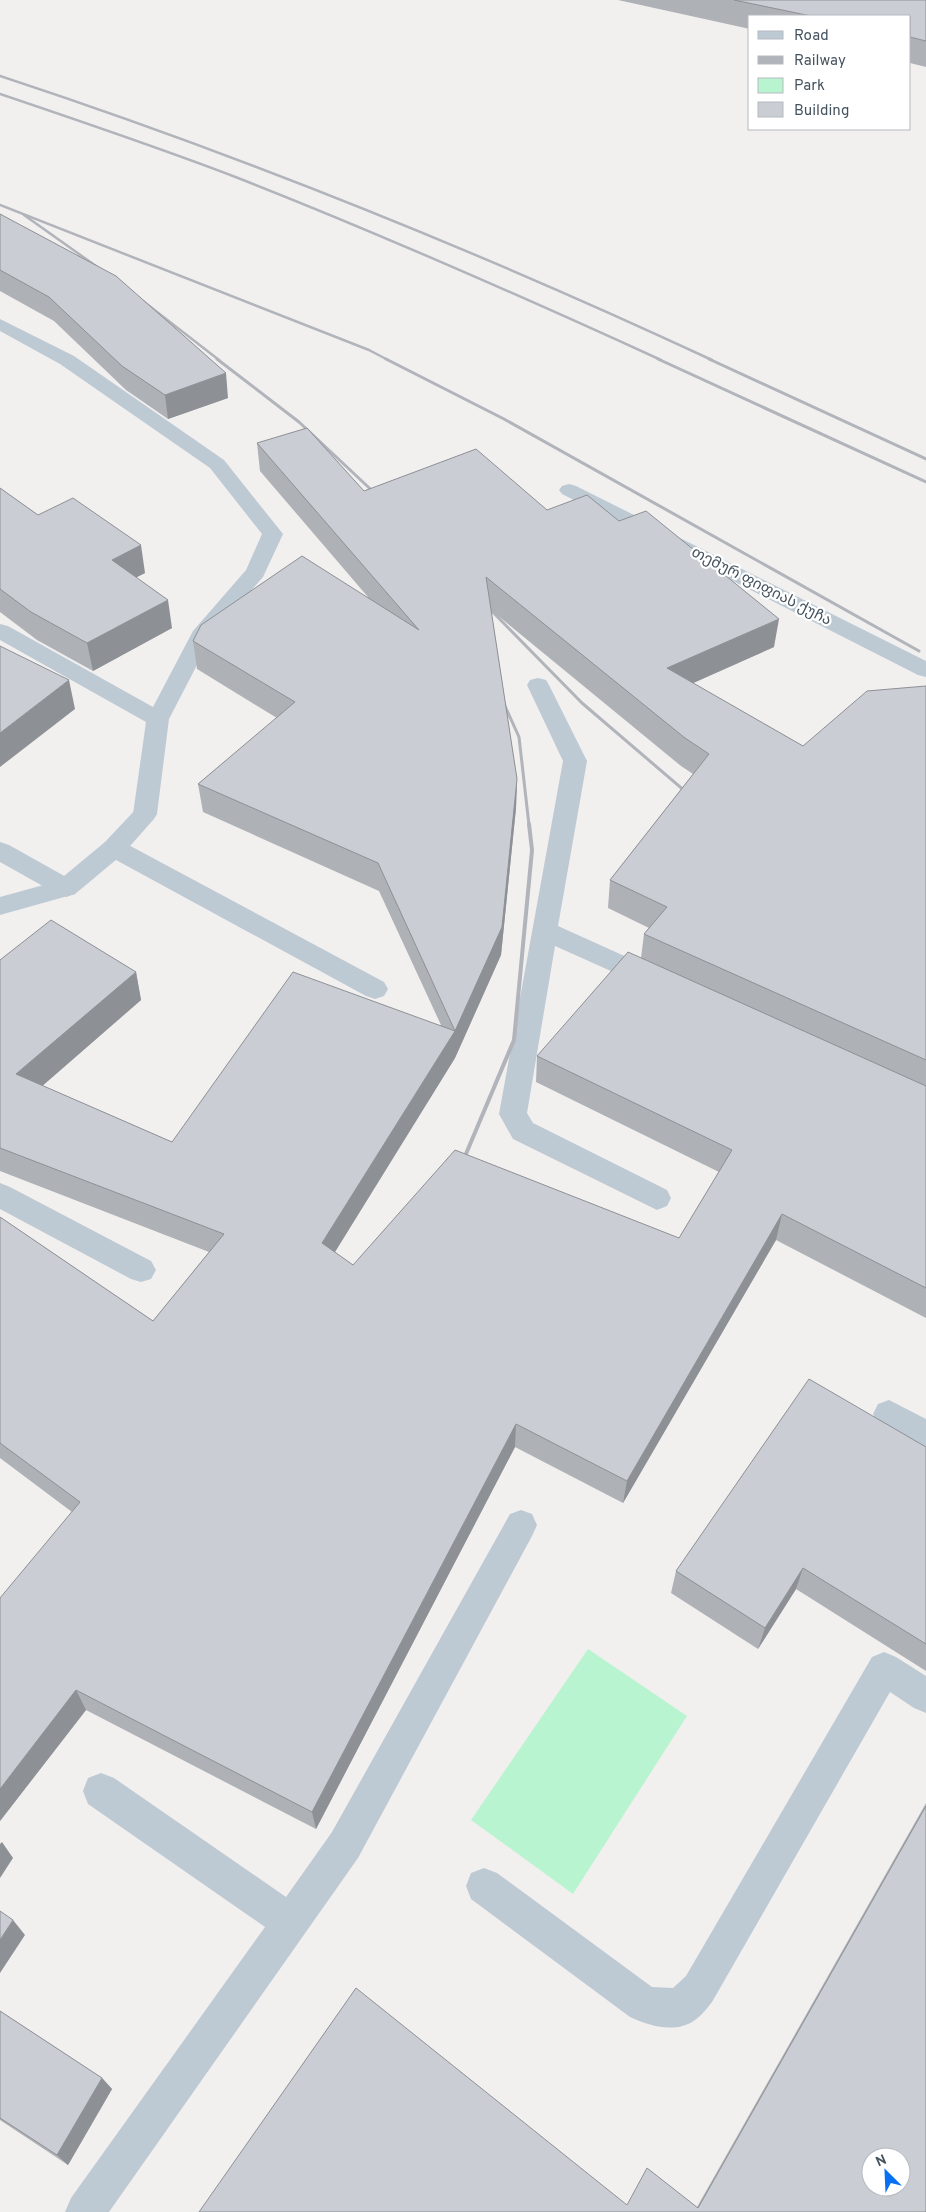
<svg xmlns="http://www.w3.org/2000/svg" width="926" height="2212" font-family="Overpass,'Noto Sans Georgian',sans-serif">
  <style>
    .green { fill: #b9f4d0 }
    .lines { fill: none; stroke-linecap: round; stroke-linejoin: round }
    .service { fill: #becad3; fill-rule: evenodd }
    .minor { fill: #becad3; fill-rule: evenodd }
    .rail-far2 { stroke: #b1b4ba; stroke-width: 2.5 }
    .rail-far1 { stroke: #b1b4ba; stroke-width: 3 }
    .rail { stroke: #b1b4ba; stroke-width: 4 }
    .wall { fill: #aeb1b6; fill-rule: evenodd }
    .shaded-wall { fill: #8d9094 }
    .building { fill: #caced4; stroke: #8d9094; fill-rule: evenodd }
    .labels { text-anchor: middle; dominant-baseline: central; stroke-width: 4.5; stroke-linejoin: round; paint-order: stroke }
    .far-street-label { font-size: 15px; fill: #45535f; stroke: #fff }
  </style>
  <rect width="100%" height="100%" fill="#f2efef"/>
  <path class="green" d="M 588,1649 L 687,1716 L 573,1894 L 471,1820 Z"/>
  <g class="lines">
    <g class="service">
      <path d="M 0,319 L 74,356 L 224,460 L 283,534 L 263,577 L 213,634 L 169,719 L 157,814 L 153,820 L 145,822 L 137,820 L 133,814 L 146,722 L 0,640 L 0,624 L 8,626 L 153,707 L 193,631 L 246,570 L 262,534 L 210,468 L 60,364 L 0,331 Z"/>
      <path d="M 569,484 L 576,486 L 926,661 L 926,677 L 918,675 L 562,494 L 559,490 L 562,486 Z"/>
      <path d="M 538,678 L 546,680 L 549,685 L 587,761 L 558,926 L 660,972 L 664,979 L 660,986 L 651,989 L 555,946 L 527,1113 L 533,1123 L 667,1190 L 671,1198 L 667,1206 L 657,1210 L 513,1139 L 499,1114 L 563,761 L 527,685 L 530,680 Z"/>
      <path d="M 114,839 L 123,842 L 384,982 L 388,989 L 384,996 L 375,999 L 366,996 L 105,854 L 102,848 L 105,842 Z"/>
      <path d="M 0,842 L 9,845 L 75,882 L 78,888 L 75,894 L 66,897 L 57,894 L 0,862 Z"/>
      <path d="M 0,1183 L 10,1187 L 151,1261 L 156,1270 L 151,1279 L 141,1282 L 131,1279 L 0,1209 Z"/>
      <path d="M 889,1400 L 926,1419 L 926,1449 L 878,1424 L 873,1414 L 878,1404 Z"/>
      <path d="M 521,1510 L 532,1514 L 537,1525 L 532,1536 L 358,1858 L 109,2212 L 65,2212 L 71,2198 L 265,1927 L 88,1804 L 83,1791 L 88,1778 L 101,1773 L 114,1778 L 286,1897 L 332,1832 L 510,1514 Z"/>
      <path d="M 884,1652 L 896,1657 L 926,1676 L 926,1713 L 914,1708 L 890,1692 L 712,2002 C 707,2008 702,2015 695,2020 C 676,2034 649,2026 630,2017 L 471,1899 L 466,1886 L 471,1873 L 484,1868 L 497,1873 L 652,1987 L 673,1988 L 686,1976 L 872,1657 Z"/>
    </g>
    <path class="minor" d="M 145,806 L 153,808 L 157,814 L 153,820 L 123,854 L 75,894 L 0,915 L 0,897 L 58,881 L 105,842 L 137,808 Z"/>
    <g class="rail-far2">
      <path d="M 0,76 C 243,156 480,252 712,360"/>
      <path d="M 0,94 C 80,121 160,148 238,178 C 381,234 521,296 661,360"/>
      <path d="M 0,205 L 369,350 L 388,360"/>
      <path d="M 24,215 L 103,271"/>
      <path d="M 139,298 L 219,360"/>
    </g>
    <g class="rail-far1">
      <path d="M 217,359 L 299,422 L 381,499"/>
      <path d="M 386,359 L 504,419 L 919,651"/>
      <path d="M 658,359 L 926,482"/>
      <path d="M 709,359 L 926,459"/>
      <path d="M 481,600 L 582,703 L 693,798"/>
      <path d="M 500,695 L 519,737 L 529,825"/>
    </g>
    <path class="rail" d="M 463,1161 L 514,1040 L 532,850 L 529,824"/>
  </g>
  <g class="wall">
    <path d="M 618,0 L 926,0 L 926,67 L 910,63 L 910,16 L 750,16 L 750,29 Z"/>
    <path d="M 0,214 L 228,398 L 168,419 L 126,390 L 54,321 L 0,291 Z"/>
    <path d="M 257,443 L 364,491 L 547,510 L 619,521 L 774,647 L 693,683 L 803,746 L 926,686 L 926,1318 L 776,1240 L 623,1503 L 515,1447 L 316,1829 L 86,1710 L 0,1821 L 72,1512 L 0,1458 L 0,1217 L 153,1321 L 209,1252 L 0,1171 L 0,960 L 136,972 L 141,1000 L 42,1086 L 172,1142 L 441,1025 L 379,891 L 203,812 L 198,784 L 277,718 L 197,669 L 193,641 L 368,597 L 260,471 ZM 491,610 L 681,766 L 693,774 L 610,880 L 608,908 L 649,928 L 644,934 L 641,958 L 537,1056 L 536,1082 L 719,1172 L 679,1238 L 353,1265 L 335,1252 L 455,1058 L 501,955 L 516,808 L 517,779 Z"/>
    <path d="M 0,488 L 38,515 L 145,573 L 136,577 L 172,628 L 93,671 L 37,640 L 0,612 Z"/>
    <path d="M 926,1447 L 926,1671 L 796,1589 L 758,1649 L 671,1593 L 676,1571 Z"/>
    <path d="M 926,1803 L 926,2212 L 199,2212 L 627,2205 L 697,2207 Z"/>
    <path d="M 0,2011 L 102,2078 L 112,2089 L 68,2165 L 0,2120 Z"/>
  </g>
  <g class="shaded-wall">
    <path d="M 226,373 L 228,398 L 168,419 L 165,395 Z"/>
    <path d="M 141,545 L 145,573 L 116,588 L 112,560 Z"/>
    <path d="M 168,600 L 172,628 L 93,671 L 87,643 Z"/>
    <path d="M 779,619 L 774,647 L 664,696 L 667,668 Z"/>
    <path d="M 69,680 L 75,709 L 0,767 L 0,733 Z"/>
    <path d="M 517,779 L 516,808 L 501,955 L 455,1058 L 325,1268 L 322,1243 L 455,1031 Z"/>
    <path d="M 136,972 L 141,1000 L 25,1101 L 16,1074 Z"/>
    <path d="M 782,1214 L 776,1240 L 623,1503 L 627,1481 Z"/>
    <path d="M 516,1424 L 515,1447 L 316,1829 L 312,1812 Z"/>
    <path d="M 803,1568 L 796,1589 L 758,1649 L 765,1628 Z"/>
    <path d="M 76,1690 L 86,1710 L 0,1821 L 0,1789 Z"/>
    <path d="M 2,1842 L 13,1858 L 0,1878 L 0,1844 Z"/>
    <path d="M 13,1920 L 25,1935 L 0,1973 L 0,1940 Z"/>
    <path d="M 102,2078 L 112,2089 L 68,2165 L 57,2155 Z"/>
  </g>
  <g class="building">
    <path d="M 734,0 L 926,0 L 926,41 L 910,37 L 910,16 L 811,16 Z"/>
    <path d="M 0,214 L 116,276 L 226,373 L 165,395 L 122,366 L 49,297 L 0,270 Z"/>
    <path d="M 307,428 L 364,491 L 476,449 L 547,510 L 587,495 L 619,521 L 646,511 L 779,619 L 667,668 L 803,746 L 867,691 L 926,686 L 926,1060 L 644,934 L 667,907 L 610,880 L 709,754 L 685,738 L 486,577 L 517,779 L 502,927 L 455,1031 L 378,863 L 198,784 L 295,702 L 193,641 L 201,625 L 302,556 L 419,630 L 257,443 Z"/>
    <path d="M 0,488 L 38,515 L 73,498 L 141,545 L 112,560 L 168,600 L 87,643 L 31,612 L 0,589 Z"/>
    <path d="M 0,646 L 69,680 L 0,733 Z"/>
    <path d="M 51,920 L 136,972 L 16,1074 L 172,1142 L 293,972 L 455,1031 L 322,1243 L 353,1265 L 455,1150 L 679,1238 L 732,1150 L 537,1056 L 628,952 L 926,1086 L 926,1288 L 782,1214 L 627,1481 L 516,1424 L 312,1812 L 76,1690 L 0,1789 L 0,1598 L 80,1502 L 0,1443 L 0,1217 L 153,1321 L 224,1234 L 0,1148 L 0,960 Z"/>
    <path d="M 809,1379 L 926,1447 L 926,1644 L 803,1568 L 765,1628 L 676,1571 Z"/>
    <path d="M 926,1806 L 926,2212 L 199,2212 L 356,1988 L 627,2205 L 647,2168 L 698,2208 ZM 871,2157 L 901,2157 L 901,2187 L 871,2187 Z"/>
    <path d="M 0,1911 L 13,1920 L 0,1940 Z"/>
    <path d="M 0,2011 L 102,2078 L 57,2155 L 0,2118 Z"/>
  </g>
  <g class="labels">
    <g class="far-street-label">
      <text transform="translate(761 587) rotate(27)">თემურ ფიფიას ქუჩა</text>
    </g>
  </g>
  <rect x="748" y="15" width="162" height="115" fill="#ffffff" stroke="#b5babf"/>
  <rect x="758" y="31" width="25" height="8" fill="#becad3" stroke="#b5babf"/>
  <text x="794" y="40" font-size="15" fill="#45535f">Road</text>
  <rect x="758" y="56" width="25" height="8" fill="#b1b4ba" stroke="#b5babf"/>
  <text x="794" y="65" font-size="15" fill="#45535f">Railway</text>
  <rect x="758" y="78" width="25" height="15" fill="#b9f4d0" stroke="#b5babf"/>
  <text x="794" y="90" font-size="15" fill="#45535f">Park</text>
  <rect x="758" y="102" width="25" height="15" fill="#caced4" stroke="#b5babf"/>
  <text x="794" y="115" font-size="15" fill="#45535f">Building</text>
  <g transform="translate(886 2172) rotate(336)"><circle r="24" fill="#ffffff" stroke="#b5babf"/>
  <path d="M0-4L9 19L0 12L-9 19Z" fill="#076ff4"/>
  <text y="-8" font-size="14" font-weight="bold" text-anchor="middle" fill="#45535f">N</text>
  </g>
</svg>
